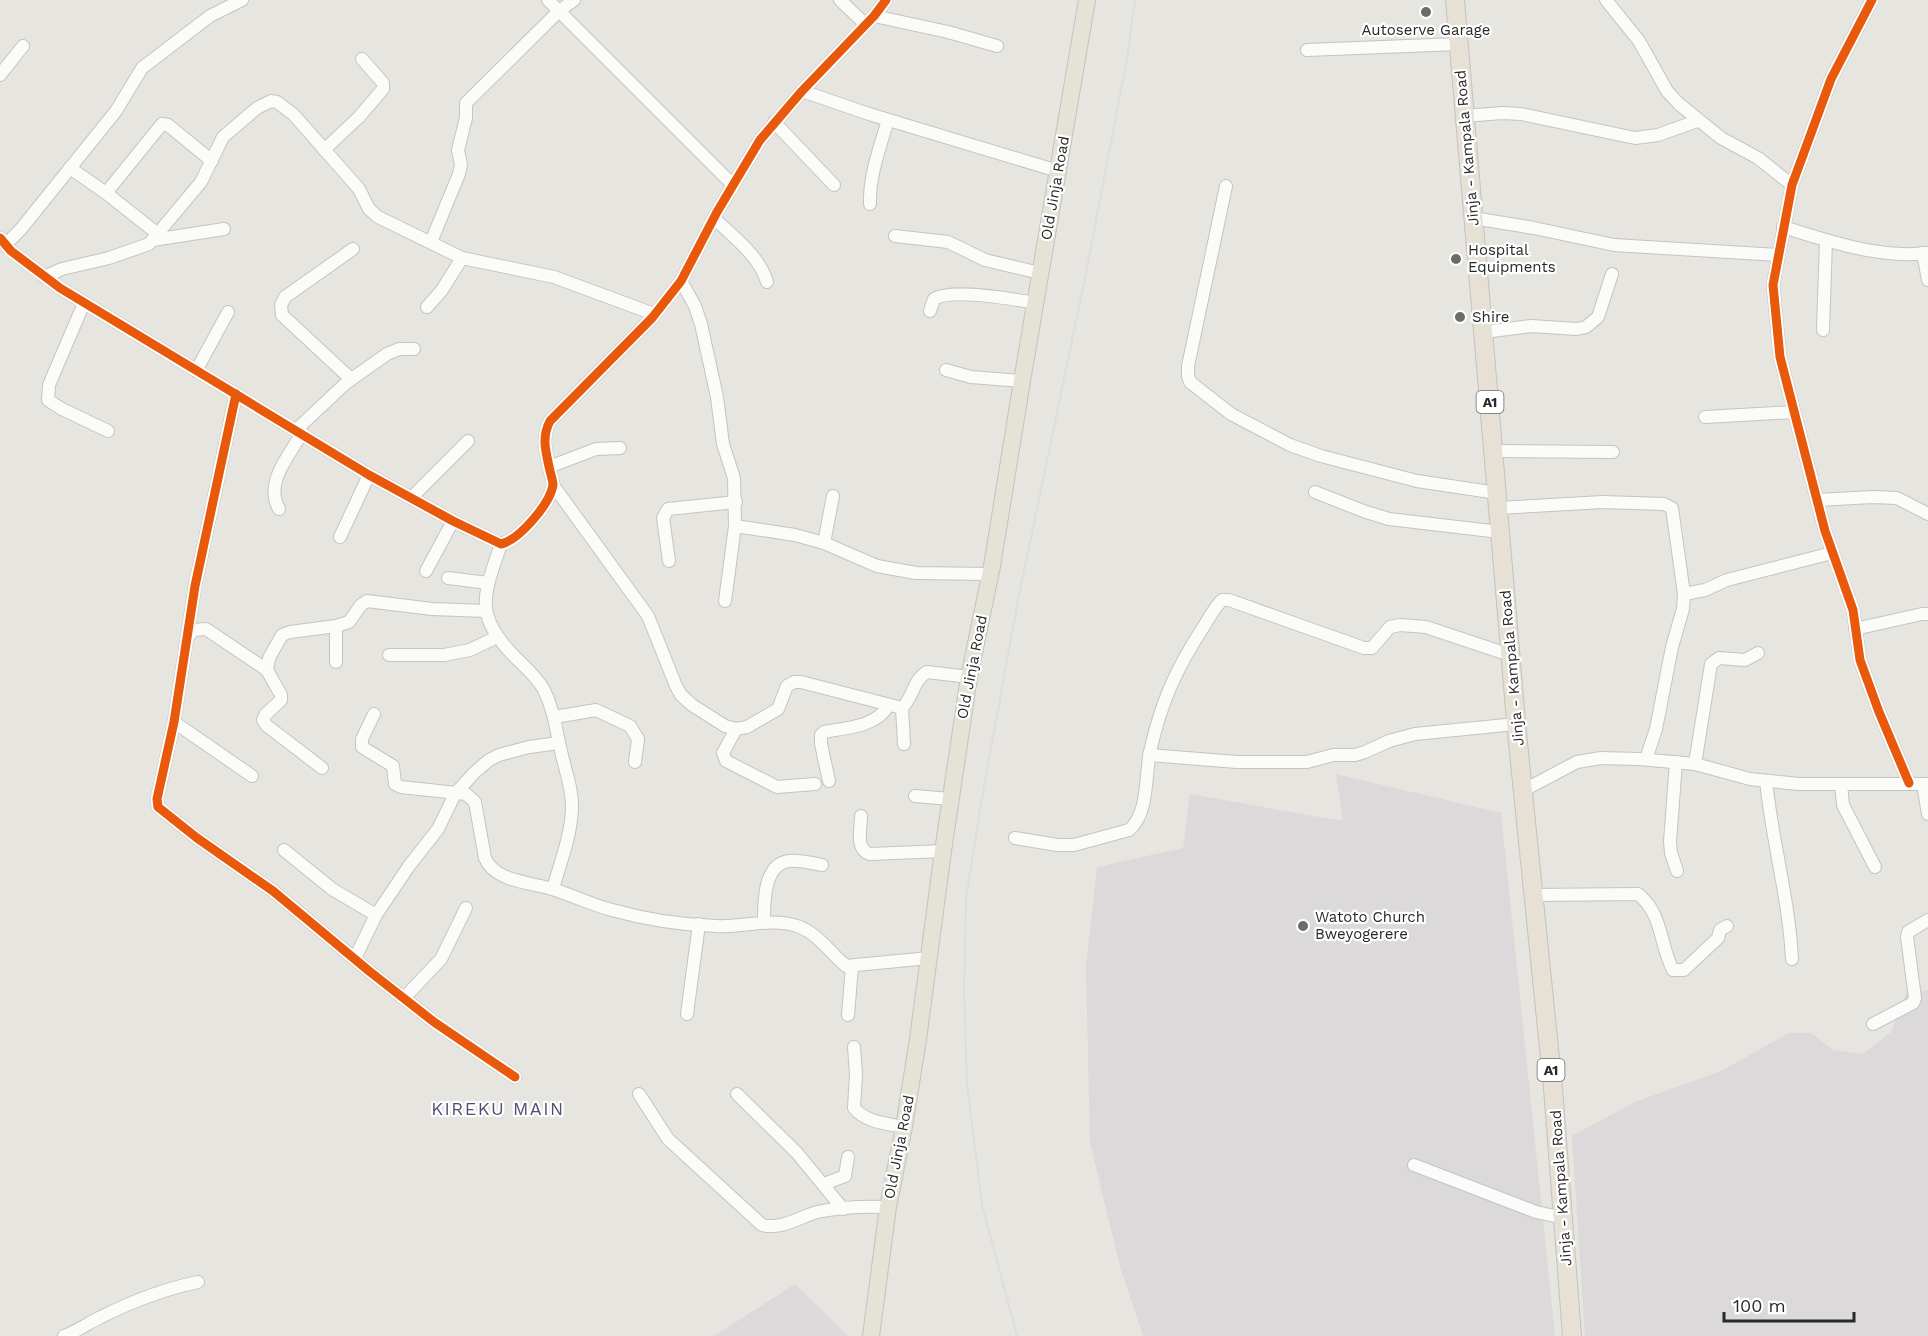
<svg xmlns="http://www.w3.org/2000/svg" width="1928" height="1336" font-family="'Work Sans',sans-serif">
  <style>
    .industrial { fill: #dbd9da }
    .lines { fill: none; stroke-linecap: round; stroke-linejoin: round }
    .minor-casing { stroke: #c5c4c4; stroke-width: 14 }
    .major-casing { stroke: #c3c3c1; stroke-width: 18 }
    .highway-casing { stroke: #c3c3c1; stroke-width: 20 }
    .minor { stroke: #fbfbfa; stroke-width: 12 }
    .major { stroke: #e4e3d5; stroke-width: 16 }
    .highway { stroke: #e6e0d5; stroke-width: 18 }
    .rail { stroke: #dddcde; stroke-width: 2 }
    .cycleway-casing { stroke: #fff; stroke-width: 13 }
    .cycleway { stroke: #e8590c; stroke-width: 9 }
    .poi-dot { fill: #6b6b69; stroke: #fff; stroke-width: 2 }
    .labels { text-anchor: middle; dominant-baseline: central; stroke-width: 4.5; stroke-linejoin: round; paint-order: stroke }
    .shield { fill: #fff; stroke: #696969; stroke-width: 1.5 }
    .shield-label { font-size: 14px; font-weight: bold; fill: #292929 }
    .poi-label { font-size: 15px; fill: #292929; stroke: #fff; text-anchor: start }
    .street-label { font-size: 15px; fill: #292929; stroke: #fff }
    .quarter-label { font-size: 18px; letter-spacing: 1.5px; fill: #4f4f74; stroke: #fff }
  </style>
  <rect width="100%" height="100%" fill="#e6e5df"/>
  <g class="industrial">
    <path d="M 1336,774 L 1501,813 L 1555,1336 L 1143,1336 L 1121,1270 L 1090,1143 L 1086,966 L 1097,867 L 1183,848 L 1190,794 L 1325,818 L 1343,820 Z"/>
    <path d="M 1928,990 L 1928,1336 L 1585,1336 L 1572,1136 L 1635,1102 L 1721,1071 L 1789,1033 L 1811,1033 L 1833,1050 L 1863,1054 L 1891,1032 L 1906,993 Z"/>
    <path d="M 795,1284 L 848,1336 L 714,1336 Z"/>
  </g>
  <g class="lines">
    <g class="minor-casing">
      <g id="minor">
        <path d="M 548,0 L 733,185"/>
        <path d="M 840,0 L 865,24"/>
        <path d="M 1606,0 L 1639,41 L 1667,91 L 1679,104 L 1721,138 L 1758,158 L 1792,185"/>
        <path d="M 1872,0 L 1831,79 L 1792,185 L 1773,285 L 1780,357 L 1825,531 L 1853,610 L 1860,660 L 1879,712 L 1909,783"/>
        <path d="M 874,16 L 948,32 L 997,46"/>
        <path d="M 1307,50 L 1458,44"/>
        <path d="M 0,75 L 23,46"/>
        <path d="M 802,91 L 869,114 L 1058,171"/>
        <path d="M 1464,116 L 1502,113 L 1521,114 L 1635,138 L 1658,135 L 1697,121"/>
        <path d="M 774,122 L 834,185"/>
        <path d="M 324,150 L 359,117 L 383,89 L 383,83 L 362,59"/>
        <path d="M 70,168 L 106,193 L 158,234"/>
        <path d="M 1226,186 L 1188,366 L 1188,376 L 1190,382 L 1231,414 L 1290,445 L 1321,456 L 1417,481 L 1497,493"/>
        <path d="M 106,193 L 162,124 L 168,125 L 212,161"/>
        <path d="M 870,204 C 869,176 880,147 888,120"/>
        <path d="M 714,218 C 733,237 759,255 767,282"/>
        <path d="M 1473,218 L 1534,228 L 1614,245 L 1778,255"/>
        <path d="M 1783,227 C 1829,241 1879,259 1928,253"/>
        <path d="M 895,236 L 948,242 L 985,260 L 1040,273"/>
        <path d="M 0,238 L 11,251 L 60,288 L 369,475 L 453,521 L 501,544 C 519,540 550,504 553,485 C 553,481 551,475 550,471 C 546,452 541,438 550,421 L 652,318 L 681,281 L 717,212 L 760,140 L 802,91 L 874,16 L 886,0"/>
        <path d="M 153,240 L 224,229"/>
        <path d="M 431,242 L 459,174 L 461,165 L 458,150 L 466,118 L 466,103 L 559,11 L 574,0"/>
        <path d="M 6,244 L 21,229 L 116,111 L 142,68 L 210,16 L 242,0"/>
        <path d="M 1923,253 L 1928,280"/>
        <path d="M 44,277 L 62,269 L 109,258 L 149,244 L 201,182 L 223,137 L 257,108 L 271,101 L 277,102 L 294,115 L 359,189 L 369,209 L 378,217 L 462,258 L 554,277 L 654,314"/>
        <path d="M 681,281 L 695,306 L 701,324 L 717,397 L 723,444 L 734,478 L 735,526 L 725,601"/>
        <path d="M 84,303 L 49,385 L 48,400 L 60,408 L 108,431"/>
        <path d="M 427,307 L 442,290 L 462,258"/>
        <path d="M 930,311 L 934,299 C 952,288 1013,299 1035,303"/>
        <path d="M 1823,330 L 1826,240"/>
        <path d="M 1484,332 L 1531,326 L 1577,329 L 1586,327 L 1598,317 L 1612,274"/>
        <path d="M 946,370 L 971,377 L 1022,381"/>
        <path d="M 196,371 L 228,312"/>
        <path d="M 351,379 L 282,315 L 281,305 L 285,297 L 353,249"/>
        <path d="M 236,394 L 195,586 L 174,722 L 157,799 L 158,807 L 197,838 L 273,891 L 369,971 L 434,1022 L 515,1077"/>
        <path d="M 1705,417 L 1794,412"/>
        <path d="M 296,430 L 346,383 L 387,354 L 399,349 L 414,349"/>
        <path d="M 1494,451 L 1613,452"/>
        <path d="M 549,467 L 596,449 L 620,448"/>
        <path d="M 553,485 L 648,616 L 676,686 L 681,695 L 692,705 L 725,726 L 736,729 L 747,727 L 778,709 L 787,686 L 794,682 L 801,682 L 902,708 C 913,698 913,680 927,672 L 969,677"/>
        <path d="M 1315,492 L 1366,512 L 1389,519 L 1500,532"/>
        <path d="M 412,497 L 468,441"/>
        <path d="M 1817,500 L 1873,497 L 1897,498 L 1928,514"/>
        <path d="M 1498,508 L 1603,502 L 1664,504 L 1672,508 L 1684,594 L 1683,609 L 1672,647 L 1656,729 L 1646,759"/>
        <path d="M 279,509 C 264,483 289,456 302,433"/>
        <path d="M 735,526 L 795,535 L 824,543 L 877,566 L 916,573 L 990,574"/>
        <path d="M 340,537 L 369,475"/>
        <path d="M 824,543 L 833,496"/>
        <path d="M 501,544 C 484,595 473,614 514,656 C 525,667 537,677 544,690 C 554,710 556,730 561,751 C 565,770 573,790 572,809 C 571,836 560,863 553,889"/>
        <path d="M 669,561 L 663,518 L 668,509 L 736,502"/>
        <path d="M 426,571 L 453,521"/>
        <path d="M 448,578 L 488,583"/>
        <path d="M 1684,594 L 1705,590 L 1727,580 L 1832,553"/>
        <path d="M 1855,629 L 1922,614 L 1928,614"/>
        <path d="M 187,638 L 194,630 L 206,629 L 267,670"/>
        <path d="M 389,655 L 444,655 L 470,650 L 497,637"/>
        <path d="M 336,662 L 336,626"/>
        <path d="M 902,708 L 904,744"/>
        <path d="M 374,714 L 362,739 L 362,747 L 393,766 L 395,784 L 401,787 L 466,794 L 475,802 L 485,858 C 495,882 530,882 552,889 C 572,895 592,905 612,910 C 644,919 683,925 716,926 C 743,928 771,917 797,926 C 818,933 830,953 846,966 L 929,958"/>
        <path d="M 555,717 L 596,710 L 630,726 L 638,739 L 635,762"/>
        <path d="M 174,722 L 252,776"/>
        <path d="M 736,729 L 723,753 L 726,761 L 777,787 L 815,784"/>
        <path d="M 1149,755 L 1237,762 L 1307,762 L 1333,755 L 1355,755 L 1365,752 L 1389,741 L 1415,734 L 1516,724"/>
        <path d="M 1676,762 L 1670,842 L 1671,853 L 1677,871"/>
        <path d="M 1695,764 L 1711,664 L 1719,658 L 1745,660 L 1758,653"/>
        <path d="M 322,768 L 266,725 L 263,720 L 265,715 L 281,700 L 281,695 L 267,670 L 269,658 L 282,635 L 290,632 L 336,626 L 349,622 L 361,605 L 367,601 L 432,609 L 486,611"/>
        <path d="M 829,781 L 821,744 L 821,735 L 824,732 C 845,728 876,727 888,706"/>
        <path d="M 1766,781 C 1772,841 1789,899 1792,959"/>
        <path d="M 1841,784 L 1843,805 L 1875,867"/>
        <path d="M 1923,784 L 1928,814"/>
        <path d="M 1524,790 L 1577,762 L 1601,758 L 1639,759 L 1695,764 L 1750,779 L 1799,784 L 1928,784"/>
        <path d="M 915,796 L 950,799"/>
        <path d="M 861,816 C 861,829 855,850 870,854 L 943,851"/>
        <path d="M 1015,838 L 1057,845 L 1074,845 L 1129,830 C 1149,814 1145,775 1150,752 C 1161,702 1176,669 1204,626 C 1209,618 1215,607 1222,600 L 1229,600 L 1364,648 L 1372,648 L 1390,627 L 1400,625 L 1426,627 L 1510,655"/>
        <path d="M 284,850 L 332,889 L 376,915"/>
        <path d="M 1533,895 L 1638,894 C 1663,914 1659,943 1673,970 L 1684,970 L 1718,938 L 1720,930 L 1727,926"/>
        <path d="M 764,922 C 764,904 763,864 789,861 C 799,860 812,863 822,865"/>
        <path d="M 355,958 L 376,915 L 409,866 L 438,829 L 455,794 L 474,773 L 489,760 L 499,755 L 529,747 L 559,743"/>
        <path d="M 404,998 L 441,959 L 466,908"/>
        <path d="M 687,1014 L 699,924"/>
        <path d="M 848,1015 L 852,966"/>
        <path d="M 1873,1024 L 1913,1003 L 1915,998 L 1907,937 L 1908,932 L 1928,920"/>
        <path d="M 854,1047 L 856,1074 L 854,1108 C 865,1122 888,1124 904,1127"/>
        <path d="M 639,1094 L 668,1139 L 762,1225 C 781,1230 800,1217 817,1212 C 840,1207 865,1206 888,1207"/>
        <path d="M 737,1094 L 797,1153 L 843,1209"/>
        <path d="M 1414,1165 L 1536,1212 L 1564,1218"/>
        <path d="M 824,1184 L 845,1176 L 848,1157"/>
        <path d="M 64,1336 C 78,1331 88,1323 101,1317 C 133,1301 164,1289 198,1282"/>
      </g>
    </g>
    <g class="major-casing">
      <path id="major" d="M 871,1336 L 888,1207 L 904,1127 L 918,1039 L 943,851 L 969,677 L 992,566 L 1022,381 L 1087,0"/>
    </g>
    <g class="highway-casing">
      <path id="highway" d="M 1455,0 L 1517,733 L 1553,1088 L 1572,1336"/>
    </g>
    <use href="#minor" class="minor"/>
    <use href="#major" class="major"/>
    <use href="#highway" class="highway"/>
    <path class="rail" d="M 1017,1336 L 982,1205 L 967,1085 L 964,991 L 966,900 L 980,809 L 1018,600 L 1086,273 L 1126,64 L 1135,0"/>
    <g class="cycleway-casing">
      <g id="cycleway">
        <path d="M 1872,0 L 1831,79 L 1792,185 L 1773,285 L 1780,357 L 1825,531 L 1853,610 L 1860,660 L 1879,712 L 1909,783"/>
        <path d="M 0,238 L 11,251 L 60,288 L 369,475 L 453,521 L 501,544 C 519,540 550,504 553,485 C 553,481 551,475 550,471 C 546,452 541,438 550,421 L 652,318 L 681,281 L 717,212 L 760,140 L 802,91 L 874,16 L 886,0"/>
        <path d="M 236,394 L 195,586 L 174,722 L 157,799 L 158,807 L 197,838 L 273,891 L 369,971 L 434,1022 L 515,1077"/>
      </g>
    </g>
    <use href="#cycleway" class="cycleway"/>
  </g>
  <g class="poi-dot">
    <circle cx="1426" cy="12" r="6"/>
    <circle cx="1456" cy="259" r="6"/>
    <circle cx="1460" cy="317" r="6"/>
    <circle cx="1303" cy="926" r="6"/>
  </g>
  <g class="labels">
    <g class="shield">
      <rect x="1476.5" y="391" width="27" height="22" rx="4.5"/>
      <rect x="1537.5" y="1059" width="27" height="22" rx="4.5"/>
    </g>
    <g class="shield-label">
      <text x="1490" y="402">A1</text>
      <text x="1551" y="1070">A1</text>
    </g>
    <g class="poi-label">
      <text x="1426" y="30" text-anchor="middle">Autoserve Garage</text>
      <text x="1468" y="250">Hospital<tspan x="1468" dy="17">Equipments</tspan></text>
      <text x="1472" y="317">Shire</text>
      <text x="1315" y="917">Watoto Church<tspan x="1315" dy="17">Bweyogerere</tspan></text>
    </g>
    <g class="street-label">
      <text transform="translate(1467 148) rotate(-95)">Jinja - Kampala Road</text>
      <text transform="translate(1055 188) rotate(-80)">Old Jinja Road</text>
      <text transform="translate(972 667) rotate(-79)">Old Jinja Road</text>
      <text transform="translate(1512 668) rotate(-95)">Jinja - Kampala Road</text>
      <text transform="translate(899 1147) rotate(-79)">Old Jinja Road</text>
      <text transform="translate(1561 1188) rotate(-94)">Jinja - Kampala Road</text>
    </g>
    <g class="quarter-label">
      <text x="498" y="1108">KIREKU MAIN</text>
    </g>
  </g>
  <path d="M1724 1312v9h130v-9" fill="none" stroke="#292929" stroke-width="3"/>
  <text x="1733" y="1312" font-size="18" fill="#292929" stroke="#ffffff" stroke-width="4.5" paint-order="stroke">100 m</text>
</svg>
